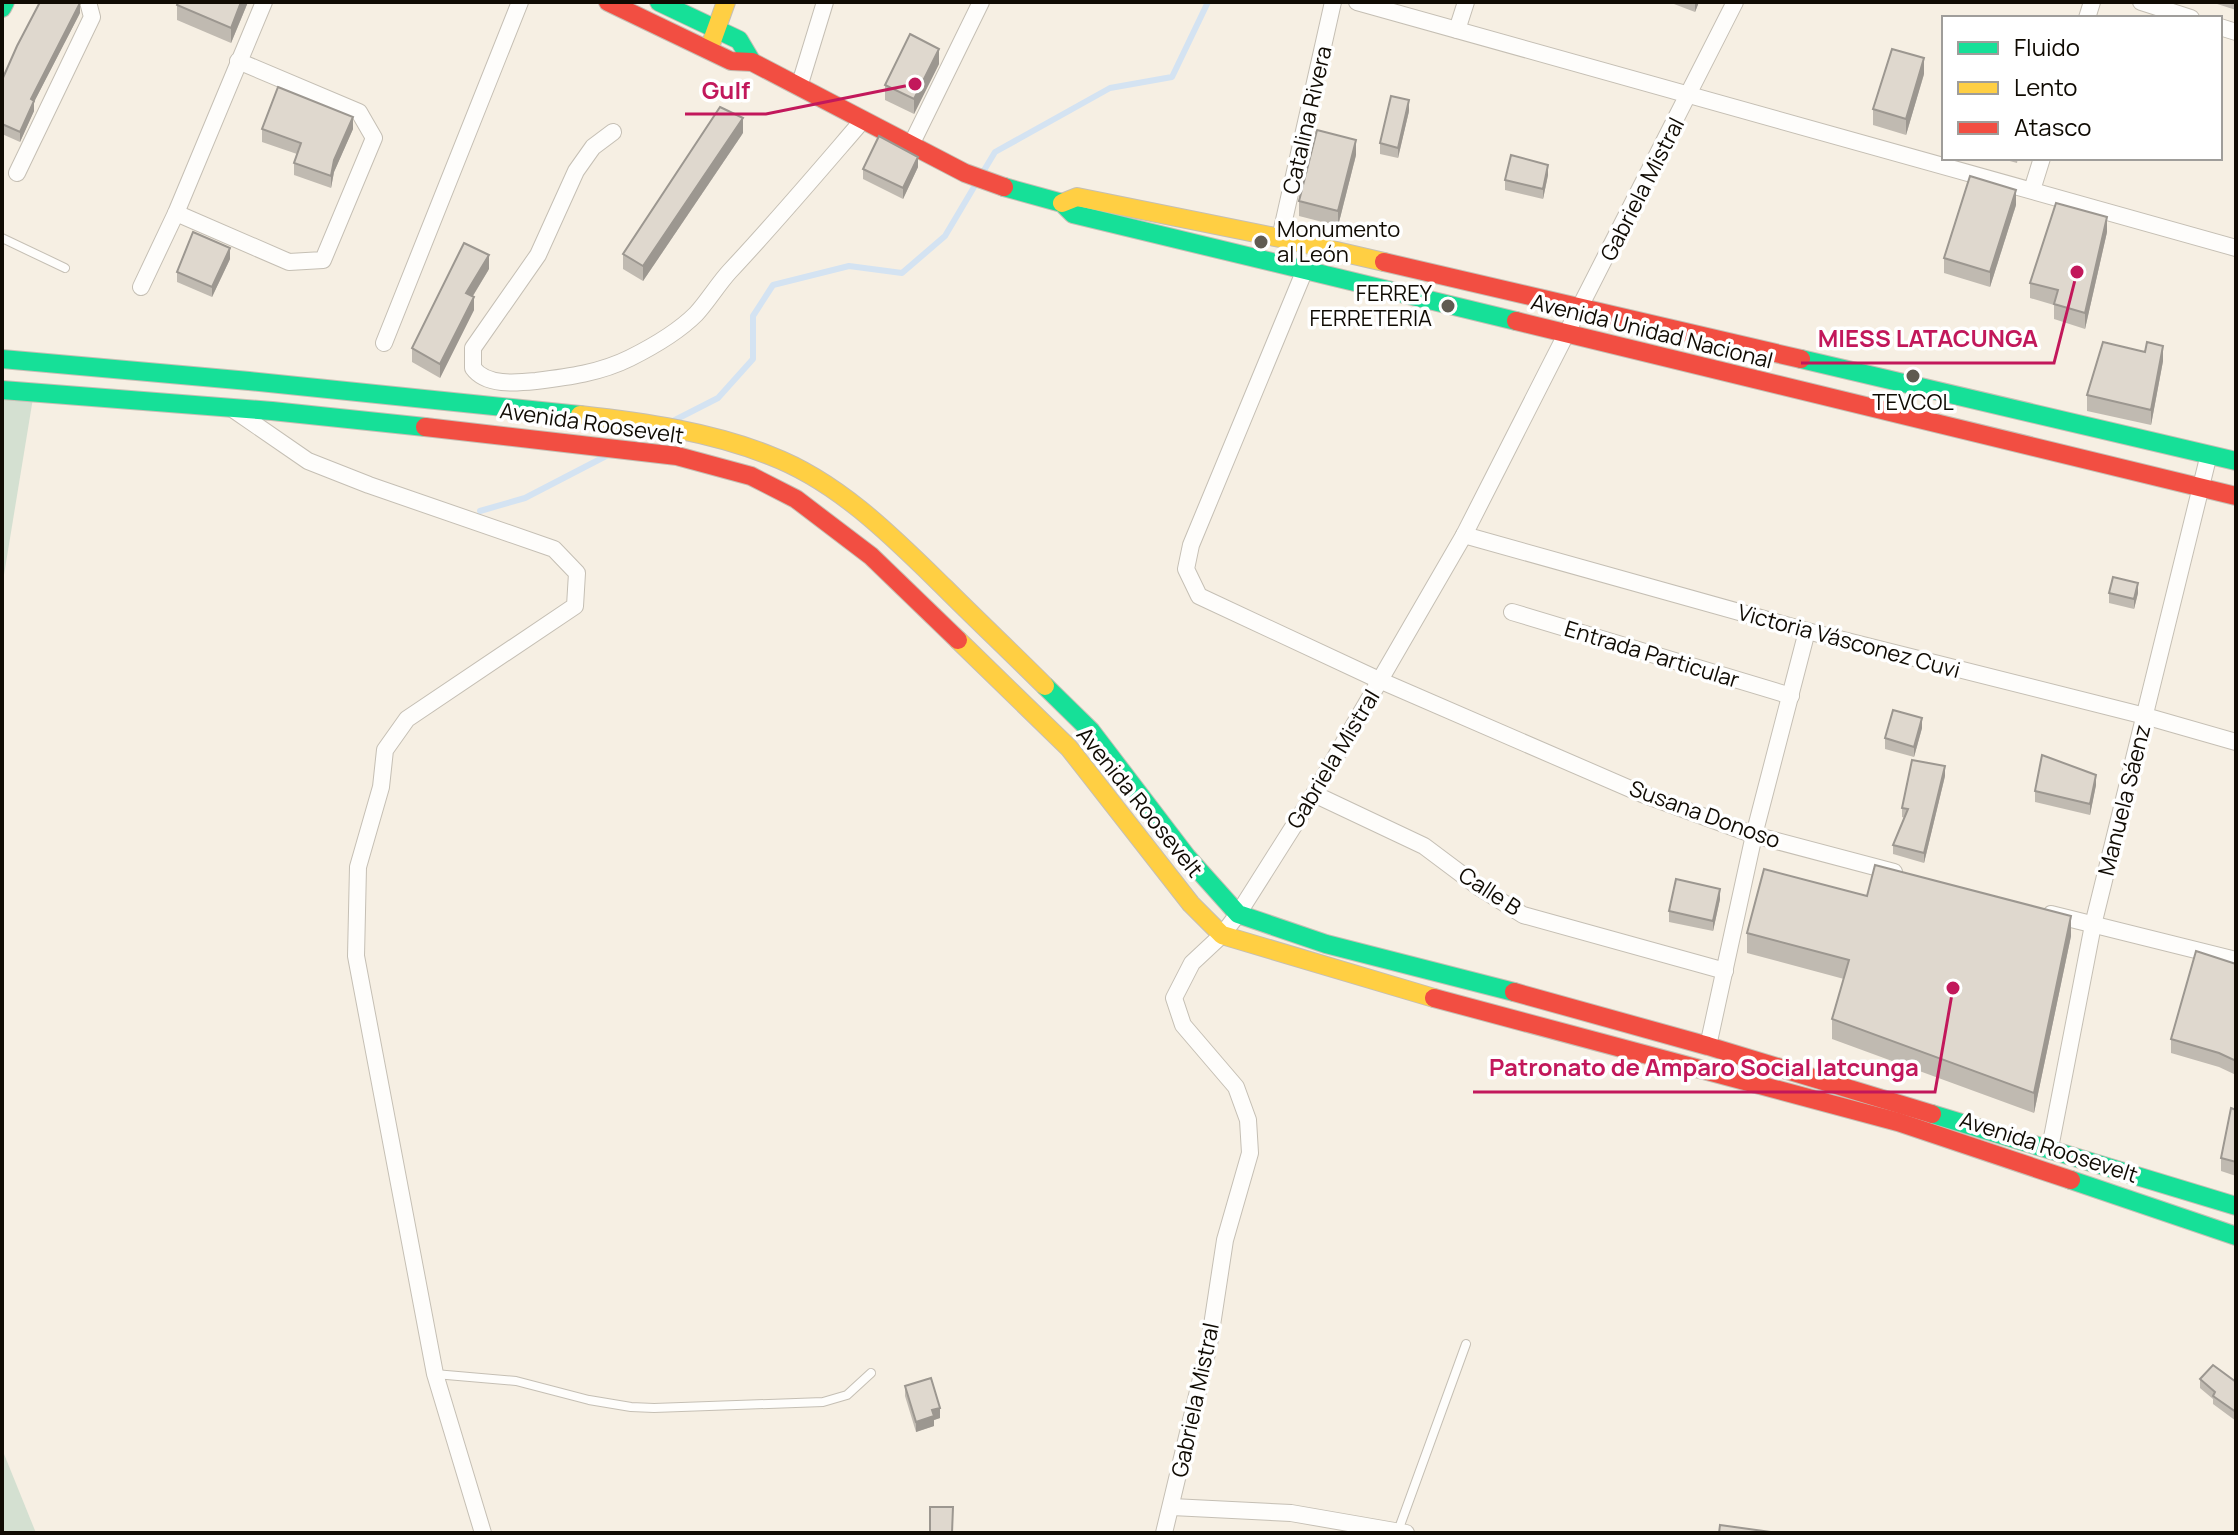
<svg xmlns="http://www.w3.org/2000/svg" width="2238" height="1535" font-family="Manrope,sans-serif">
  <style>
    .green { fill: #d4e0d1 }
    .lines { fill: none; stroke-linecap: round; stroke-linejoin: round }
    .stream { stroke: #d4e3f2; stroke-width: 6 }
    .lane-casing { stroke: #c5bfb4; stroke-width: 10 }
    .street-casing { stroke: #c5bfb4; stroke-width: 18 }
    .fast-casing { stroke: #c5bfb4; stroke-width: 20 }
    .slow-casing { stroke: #c5bfb4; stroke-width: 20 }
    .jam-casing { stroke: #c5bfb4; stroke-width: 20 }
    .lane { stroke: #fefdfb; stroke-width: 8 }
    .street { stroke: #fefdfb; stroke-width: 16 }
    .fast { stroke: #16e098; stroke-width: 18 }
    .slow { stroke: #ffcf43; stroke-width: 18 }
    .jam { stroke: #f24e42; stroke-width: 18 }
    .wall { fill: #c0bab1 }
    .shaded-wall { fill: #9c9790 }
    .building { fill: #dfd8ce; stroke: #9c9790; stroke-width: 2 }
    .poi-dot { fill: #605b51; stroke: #fff; stroke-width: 3 }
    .labels { text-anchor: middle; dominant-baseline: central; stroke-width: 7; stroke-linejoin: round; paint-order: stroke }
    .street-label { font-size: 22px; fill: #100b03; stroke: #fff }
    .poi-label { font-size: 22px; fill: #100b03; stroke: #fff; text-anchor: start }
    .leader { fill: none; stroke: #c2185b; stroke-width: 3 }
    .callout-dot { fill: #c2185b; stroke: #fff; stroke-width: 3 }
    .callout-label { font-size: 24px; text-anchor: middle; font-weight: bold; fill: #c2185b; stroke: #fff; stroke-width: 7; stroke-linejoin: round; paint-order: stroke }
  </style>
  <rect width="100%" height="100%" fill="#f6efe3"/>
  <g class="green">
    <path d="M 2,390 L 34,392 L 2,587 Z"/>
    <path d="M 2,1449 L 36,1533 L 2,1533 Z"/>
  </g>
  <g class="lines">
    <g class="stream">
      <path d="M 983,172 L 995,152 L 1110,88 L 1172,77 L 1208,2"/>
      <path d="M 671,422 L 718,398 L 753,359 L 753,316 L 773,285 L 849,266 L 902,273 L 945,236 L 977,182"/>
      <path d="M 480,511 L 525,498 L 608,455"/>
    </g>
    <g class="lane-casing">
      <g id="lane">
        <path d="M 2,238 L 65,268"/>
        <path d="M 435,1374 L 516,1381 L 589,1400 L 631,1407 L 654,1408 L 823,1402 L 847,1395 L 871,1373"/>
        <path d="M 1398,1531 L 1466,1344"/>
      </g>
    </g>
    <g class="street-casing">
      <g id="street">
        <path d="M 1357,2 L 2236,248"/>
        <path d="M 2141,2 L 2191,18"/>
        <path d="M 2087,18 L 2092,2"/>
        <path d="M 2220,27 L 2236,32"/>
        <path d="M 1457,30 L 1466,2"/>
        <path d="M 799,87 L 825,2"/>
        <path d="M 613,132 L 593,147 L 576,171 L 538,255 L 473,348 L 473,368 C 486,386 516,383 536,381 C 568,377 600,373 630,358 C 652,347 678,332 696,314 C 708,301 718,284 730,271 C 776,222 819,171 863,120"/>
        <path d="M 911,145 L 981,2"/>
        <path d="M 17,173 L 92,17 L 88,2"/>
        <path d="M 2032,190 L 2042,158"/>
        <path d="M 176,213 L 289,262 L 323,260 L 374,138 L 359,112 L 238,61"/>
        <path d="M 1280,238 L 1333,2"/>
        <path d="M 1304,272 L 1191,545 L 1186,569 L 1199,596 L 1379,680 L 1642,794 L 1754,835 L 1894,872"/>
        <path d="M 141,287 L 176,213 L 264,2"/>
        <path d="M 384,343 L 520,2"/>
        <path d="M 234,410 L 308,461 L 369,485 L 554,549 L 577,573 L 575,606 L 407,719 L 385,750 L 381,787 L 358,867 L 356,956 L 435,1374 L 483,1533"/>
        <path d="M 1464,535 L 1807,631 L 2145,716 L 2236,742"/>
        <path d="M 1512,612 L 1791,696"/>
        <path d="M 1314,794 L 1424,846 L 1480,888 L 1523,915 L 1725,971"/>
        <path d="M 2051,914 L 2236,960"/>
        <path d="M 1708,1046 L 1754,835 L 1807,631"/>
        <path d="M 2050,1148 L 2093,925 L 2209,454"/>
        <path d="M 1172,1507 L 1291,1513 L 1406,1533"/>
        <path d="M 1164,1533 L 1209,1345 L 1225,1240 L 1250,1153 L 1248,1120 L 1236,1087 L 1183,1025 L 1174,998 L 1192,963 L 1222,935 L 1238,914 L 1314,794 L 1464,535 L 1735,2"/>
      </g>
    </g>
    <g class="fast-casing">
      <g id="fast">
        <path d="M 659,2 L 739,40 L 752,62"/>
        <path d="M 2,8 L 5,2"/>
        <path d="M 1004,187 L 1062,203 L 1073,214 L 1516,321"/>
        <path d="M 2,359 L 249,381 L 580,415"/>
        <path d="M 1801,359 L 2236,461"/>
        <path d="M 2,390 L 272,411 L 425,427"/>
        <path d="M 1045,686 L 1091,731 L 1187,857 L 1238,914 L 1326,944 L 1514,992"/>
        <path d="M 1932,1114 L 2236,1206"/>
        <path d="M 2071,1180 L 2236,1236"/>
      </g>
    </g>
    <g class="slow-casing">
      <g id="slow">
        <path d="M 712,41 L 726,2"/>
        <path d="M 1062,203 L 1077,197 L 1280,238 L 1384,262"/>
        <path d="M 580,415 C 643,422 712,432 771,456 C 839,482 894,538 945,588 C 978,621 1012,653 1045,686"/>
        <path d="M 958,640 L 1069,748 L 1191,904 L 1222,935 L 1434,998"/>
      </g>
    </g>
    <g class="jam-casing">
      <g id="jam">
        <path d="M 608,2 L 731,61 L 752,62 L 965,173 L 1004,187"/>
        <path d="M 1384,262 L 1801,359"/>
        <path d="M 1516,321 L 2236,496"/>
        <path d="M 425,427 L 677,456 L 751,476 L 796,499 L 871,556 L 958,640"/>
        <path d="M 1514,992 L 1708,1046 L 1932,1114"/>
        <path d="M 1434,998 L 1898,1122 L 2071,1180"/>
      </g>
    </g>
    <use href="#lane" class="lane"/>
    <use href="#street" class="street"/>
    <use href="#fast" class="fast"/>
    <use href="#slow" class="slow"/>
    <use href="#jam" class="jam"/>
  </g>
  <g class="wall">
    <path d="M 248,2 L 231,43 L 177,20 L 177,5 Z"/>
    <path d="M 1674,2 L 1699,2 L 1695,12 L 1674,4 Z"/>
    <path d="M 2211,2 L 2236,2 L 2236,10 Z"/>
    <path d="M 80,13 L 34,102 L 34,111 L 20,142 L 2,134 L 2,80 Z"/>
    <path d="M 939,64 L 914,114 L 885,100 L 885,85 Z"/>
    <path d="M 1924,74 L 1906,135 L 1873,125 L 1873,109 Z"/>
    <path d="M 1409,111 L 1398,158 L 1380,154 L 1380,143 Z"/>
    <path d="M 262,129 L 353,129 L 334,172 L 331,188 L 294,175 L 294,163 L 297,154 L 262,142 Z"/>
    <path d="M 743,133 L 643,281 L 623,269 L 623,254 Z"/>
    <path d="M 1356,155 L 1338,226 L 1299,216 L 1299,201 Z"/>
    <path d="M 1999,158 L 2018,158 L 2017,163 Z"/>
    <path d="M 918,167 L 903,199 L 863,179 L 863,169 Z"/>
    <path d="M 1548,175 L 1543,199 L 1505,190 L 1505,180 Z"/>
    <path d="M 2016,205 L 1990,287 L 1944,273 L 1944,258 Z"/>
    <path d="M 2107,232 L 2085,329 L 2054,319 L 2054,305 L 2030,298 L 2030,283 Z"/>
    <path d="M 230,259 L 212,297 L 177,282 L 177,272 Z"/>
    <path d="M 489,269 L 473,296 L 474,310 L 440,378 L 412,362 L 412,348 Z"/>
    <path d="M 2145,352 L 2163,361 L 2151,425 L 2087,411 L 2087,395 Z"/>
    <path d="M 2109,593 L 2138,593 L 2134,609 L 2109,603 Z"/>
    <path d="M 1922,728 L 1914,757 L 1885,749 L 1885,738 Z"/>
    <path d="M 1945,776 L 1924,863 L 1893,854 L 1893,845 L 1905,818 L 1902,817 L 1902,808 Z"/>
    <path d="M 2096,785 L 2090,815 L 2035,802 L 2035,791 Z"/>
    <path d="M 1867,896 L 2071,936 L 2034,1113 L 1832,1039 L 1832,1019 L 1844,979 L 1747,953 L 1747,933 Z"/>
    <path d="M 1720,899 L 1713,931 L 1669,922 L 1669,911 Z"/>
    <path d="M 2236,964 L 2236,1075 L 2219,1067 L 2171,1053 L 2171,1039 Z"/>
    <path d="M 2236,1110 L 2236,1176 L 2221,1171 L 2221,1158 Z"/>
    <path d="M 2200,1379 L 2236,1382 L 2236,1421 L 2213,1404 L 2213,1399 L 2200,1388 Z"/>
    <path d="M 905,1386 L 940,1418 L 934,1420 L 934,1426 L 916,1432 L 905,1396 Z"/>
  </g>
  <g class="shaded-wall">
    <path d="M 241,2 L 248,2 L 231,43 L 231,28 Z"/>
    <path d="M 1695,2 L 1699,2 L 1695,12 Z"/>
    <path d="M 80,3 L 80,13 L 34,102 L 34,111 L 20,142 L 20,132 L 31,99 Z"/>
    <path d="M 939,49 L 939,64 L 914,114 L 914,99 Z"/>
    <path d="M 1924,58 L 1924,74 L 1906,135 L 1906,119 Z"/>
    <path d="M 1409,100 L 1409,111 L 1398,158 L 1398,148 Z"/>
    <path d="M 353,117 L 353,129 L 334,172 L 331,188 L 331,176 L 334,160 Z"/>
    <path d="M 743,118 L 743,133 L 643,281 L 643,266 Z"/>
    <path d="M 1356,140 L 1356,155 L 1338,226 L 1338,211 Z"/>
    <path d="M 918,157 L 918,167 L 903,199 L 903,188 Z"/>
    <path d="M 1548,165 L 1548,175 L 1543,199 L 1543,189 Z"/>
    <path d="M 2016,190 L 2016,205 L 1990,287 L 1990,272 Z"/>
    <path d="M 2107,217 L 2107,232 L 2085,329 L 2085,313 Z"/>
    <path d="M 230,248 L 230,259 L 212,297 L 212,287 Z"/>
    <path d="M 489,255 L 489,269 L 466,307 L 466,293 Z"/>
    <path d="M 474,297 L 474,310 L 440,378 L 440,364 Z"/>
    <path d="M 2163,346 L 2163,361 L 2151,425 L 2151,410 Z"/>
    <path d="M 2138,583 L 2138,593 L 2134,609 L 2134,599 Z"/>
    <path d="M 1922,718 L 1922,728 L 1914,757 L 1914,747 Z"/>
    <path d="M 1945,766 L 1945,776 L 1924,863 L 1924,853 Z"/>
    <path d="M 2096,775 L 2096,785 L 2090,815 L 2090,804 Z"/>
    <path d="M 1720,889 L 1720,899 L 1713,931 L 1713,921 Z"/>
    <path d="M 2071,916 L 2071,936 L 2034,1113 L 2034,1093 Z"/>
    <path d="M 940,1408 L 940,1418 L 934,1420 L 934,1426 L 916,1432 L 916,1422 L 932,1410 Z"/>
  </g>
  <g class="building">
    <path d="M 40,2 L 80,3 L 31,99 L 34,101 L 20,132 L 2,124 L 2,80 L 17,46 Z"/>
    <path d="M 178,2 L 241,2 L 231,28 L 177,5 Z"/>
    <path d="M 910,34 L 939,49 L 914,99 L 885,85 Z"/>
    <path d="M 1892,49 L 1924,58 L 1906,119 L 1873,109 Z"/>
    <path d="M 278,87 L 353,117 L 334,160 L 331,176 L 294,163 L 301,143 L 262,129 Z"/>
    <path d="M 1391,96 L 1409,100 L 1398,148 L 1380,143 Z"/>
    <path d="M 720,107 L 743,118 L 643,266 L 623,254 Z"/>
    <path d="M 1317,130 L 1356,140 L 1338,211 L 1299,201 Z"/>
    <path d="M 879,136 L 918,157 L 903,188 L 863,169 Z"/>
    <path d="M 1511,155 L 1548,165 L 1543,189 L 1505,180 Z"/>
    <path d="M 1970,176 L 2016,190 L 1990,272 L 1944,258 Z"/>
    <path d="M 2056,203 L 2107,217 L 2085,313 L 2054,304 L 2058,290 L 2030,283 Z"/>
    <path d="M 193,232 L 230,248 L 212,287 L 177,272 Z"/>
    <path d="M 464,243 L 489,255 L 466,293 L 474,297 L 440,364 L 412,348 Z"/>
    <path d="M 2103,342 L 2145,352 L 2147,342 L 2163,346 L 2151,410 L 2087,395 Z"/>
    <path d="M 2113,577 L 2138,583 L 2134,599 L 2109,593 Z"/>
    <path d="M 1893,710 L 1922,718 L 1914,747 L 1885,738 Z"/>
    <path d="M 2042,755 L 2096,775 L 2090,804 L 2035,791 Z"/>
    <path d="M 1912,760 L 1945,766 L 1924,853 L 1893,845 L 1908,809 L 1902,808 Z"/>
    <path d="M 1875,865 L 2071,916 L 2034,1093 L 1832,1019 L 1849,960 L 1747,933 L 1764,869 L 1867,896 Z"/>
    <path d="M 1676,879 L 1720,889 L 1713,921 L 1669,911 Z"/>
    <path d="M 2196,951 L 2236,964 L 2236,1061 L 2219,1053 L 2171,1039 Z"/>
    <path d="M 2231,1108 L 2236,1110 L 2236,1162 L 2221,1158 Z"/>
    <path d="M 2213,1365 L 2236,1382 L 2236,1412 L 2213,1396 L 2215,1392 L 2200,1379 Z"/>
    <path d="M 931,1378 L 940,1408 L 932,1410 L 934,1416 L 916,1422 L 905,1386 Z"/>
    <path d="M 930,1507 L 953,1507 L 952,1533 L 930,1533 Z"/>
    <path d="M 1720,1525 L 1778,1533 L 1719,1533 Z"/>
  </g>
  <g class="poi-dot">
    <circle cx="1261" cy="242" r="8"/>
    <circle cx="1448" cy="306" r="8"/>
    <circle cx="1913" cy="376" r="8"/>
  </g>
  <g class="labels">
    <g class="street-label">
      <text transform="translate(1307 120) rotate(-77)">Catalina Rivera</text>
      <text transform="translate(1642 189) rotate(-63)">Gabriela Mistral</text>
      <text transform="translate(1652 331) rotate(14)">Avenida Unidad Nacional</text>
      <text transform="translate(592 423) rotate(8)">Avenida Roosevelt</text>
      <text transform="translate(1849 641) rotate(15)">Victoria Vásconez Cuvi</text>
      <text transform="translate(1652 654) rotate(17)">Entrada Particular</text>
      <text transform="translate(1333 759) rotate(-59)">Gabriela Mistral</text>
      <text transform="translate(2124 800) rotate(-76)">Manuela Sáenz</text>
      <text transform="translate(1140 802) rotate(51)">Avenida Roosevelt</text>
      <text transform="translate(1705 814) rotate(20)">Susana Donoso</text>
      <text transform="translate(1490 891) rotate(33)">Calle B</text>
      <text transform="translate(2049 1147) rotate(18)">Avenida Roosevelt</text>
      <text transform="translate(1195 1400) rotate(-78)">Gabriela Mistral</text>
    </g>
    <g class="poi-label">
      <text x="1277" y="229">Monumento<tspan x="1277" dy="25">al León</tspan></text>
      <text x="1432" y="293" text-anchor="end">FERREY<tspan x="1432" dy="25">FERRETERIA</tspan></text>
      <text x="1913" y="402" text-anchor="middle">TEVCOL</text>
    </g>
  </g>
  <path class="leader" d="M915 84L766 114H685M2077 272L2054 363H1801M1953 988L1935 1092H1473"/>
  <g class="callout-dot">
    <circle cx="915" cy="84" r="8"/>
    <circle cx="2077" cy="272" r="8"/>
    <circle cx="1953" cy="988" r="8"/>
  </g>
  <g class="callout-label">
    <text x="726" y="99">Gulf</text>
    <text x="1928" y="347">MIESS LATACUNGA</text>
    <text x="1704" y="1076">Patronato de Amparo Social latcunga</text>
  </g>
  <rect width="2238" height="1535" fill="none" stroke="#100b03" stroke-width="8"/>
  <rect x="1942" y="16" width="280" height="144" fill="#ffffff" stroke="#9f9d9a" stroke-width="2"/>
  <rect x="1958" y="42" width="40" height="12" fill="#16e098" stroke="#9f9d9a" stroke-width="2"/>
  <text x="2014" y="56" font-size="24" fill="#100b03">Fluido</text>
  <rect x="1958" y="82" width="40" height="12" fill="#ffcf43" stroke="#9f9d9a" stroke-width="2"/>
  <text x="2014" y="96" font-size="24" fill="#100b03">Lento</text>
  <rect x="1958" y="122" width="40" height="12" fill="#f24e42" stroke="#9f9d9a" stroke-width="2"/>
  <text x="2014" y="136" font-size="24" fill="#100b03">Atasco</text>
</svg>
